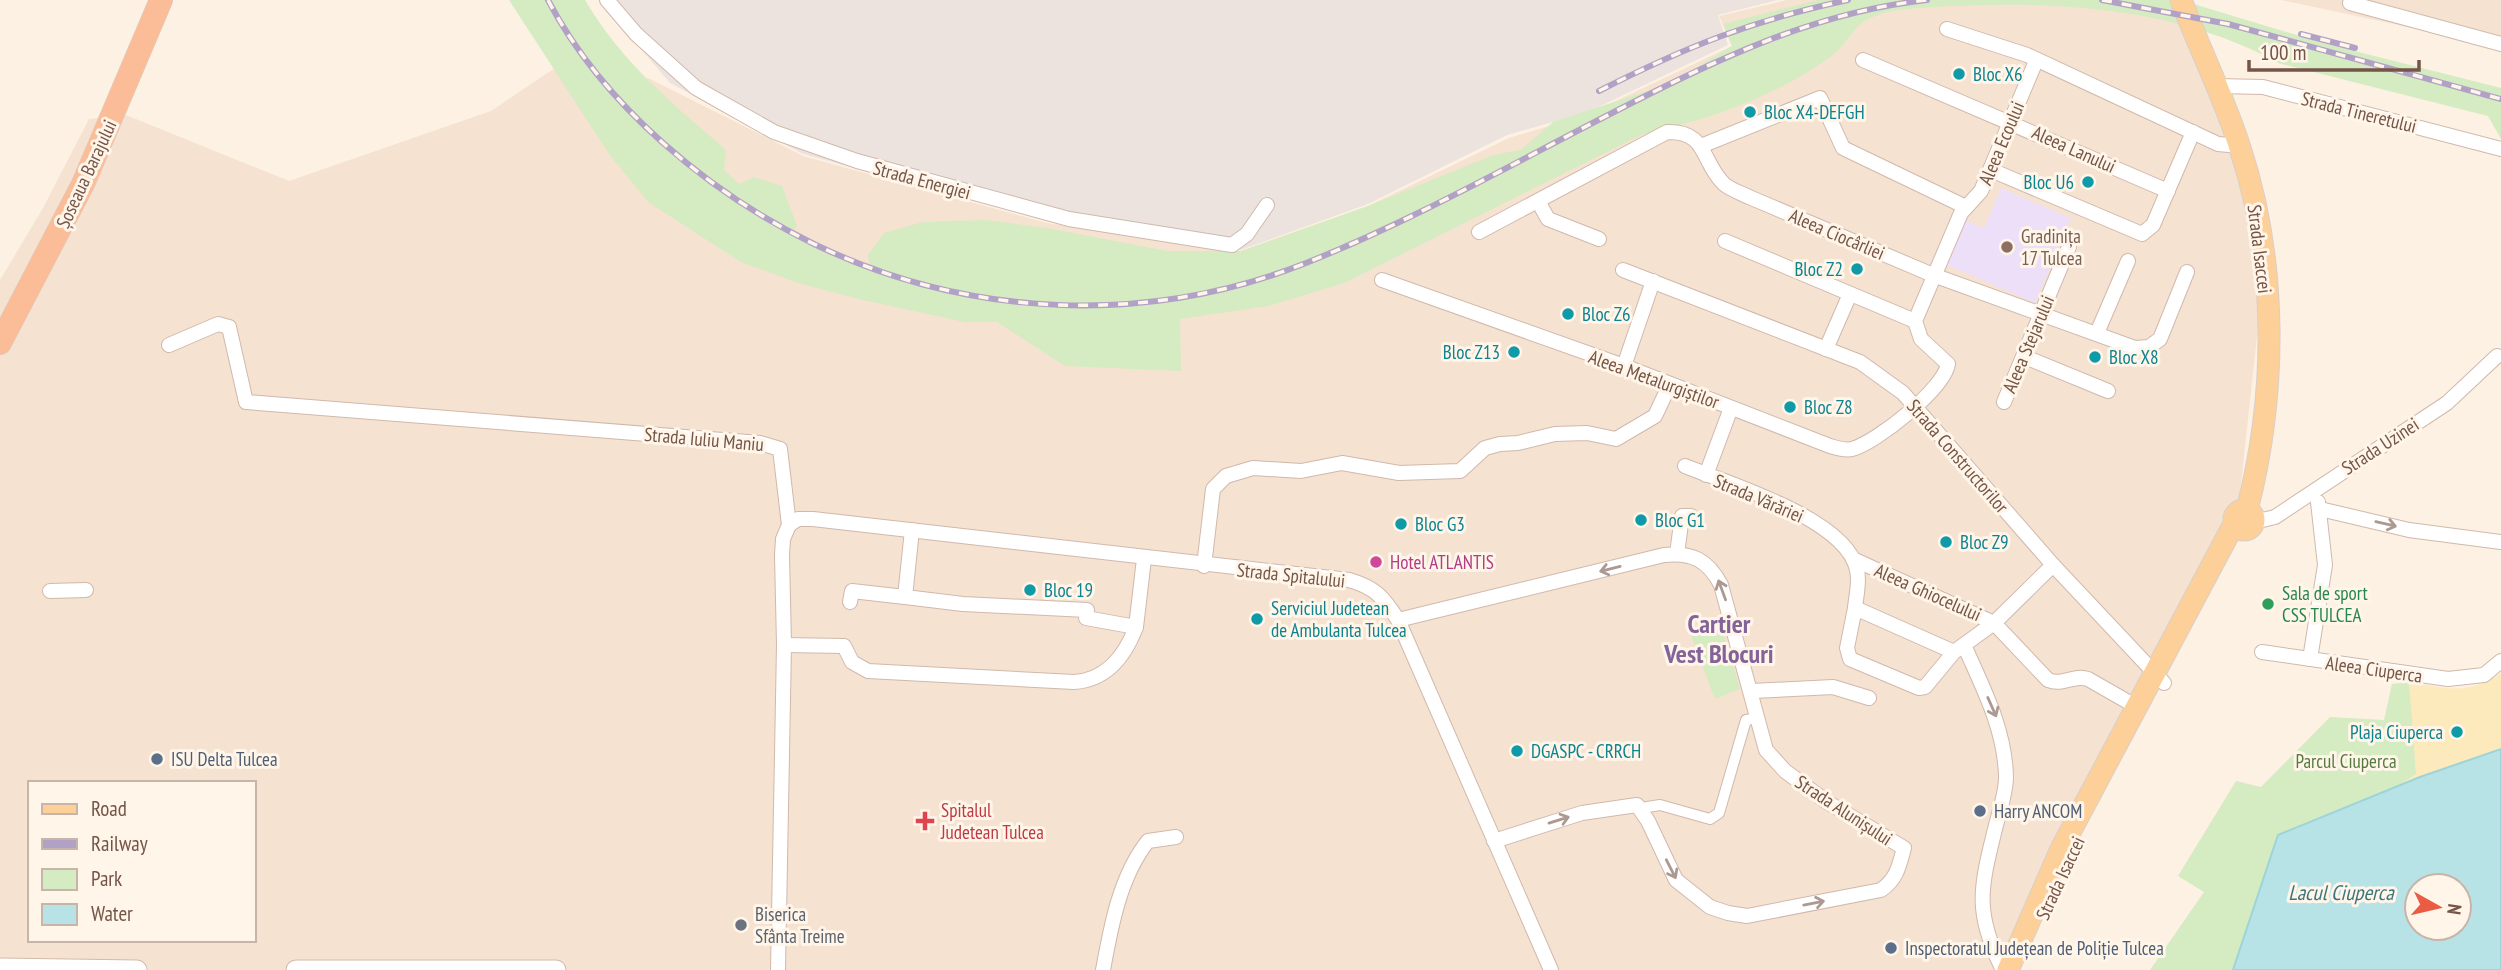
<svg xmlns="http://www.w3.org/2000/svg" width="2501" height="970" font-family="'PT Sans Narrow',sans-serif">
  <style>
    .residential { fill: #f5e2d1; fill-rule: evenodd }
    .industrial { fill: #ece3de }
    .education { fill: #eedff9 }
    .green { fill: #d5ebc1 }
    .sand { fill: #fdeabc }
    .water { fill: #b7e3e7; stroke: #9dd4d9; stroke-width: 2; fill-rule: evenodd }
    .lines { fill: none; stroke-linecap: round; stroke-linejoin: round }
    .pedestrian-casing { stroke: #d0b9ac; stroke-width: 12 }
    .minor-casing { stroke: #d0b9ac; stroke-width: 16 }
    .secondary-casing { stroke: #d4b9a9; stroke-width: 21 }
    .primary-casing { stroke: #d8cfcc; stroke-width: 23 }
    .trunk-casing { stroke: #d8cfcc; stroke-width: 24 }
    .pedestrian { stroke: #fff; stroke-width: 10 }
    .minor { stroke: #fff; stroke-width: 14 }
    .secondary { stroke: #fff; stroke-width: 19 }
    .primary { stroke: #fdd099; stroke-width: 21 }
    .trunk { stroke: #fbbd98; stroke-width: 23 }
    .rail-casing { stroke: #b2a1c6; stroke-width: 6 }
    .rail { stroke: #fff5e9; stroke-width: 3.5; stroke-dasharray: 10; stroke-linecap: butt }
    .oneway { stroke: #ac9991 }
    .culture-dot { fill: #0f9aa8; stroke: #fff5e9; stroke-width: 2.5 }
    .education-dot { fill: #8d6e63; stroke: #fff5e9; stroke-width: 2.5 }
    .hotel-dot { fill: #d1479c; stroke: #fff5e9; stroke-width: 2.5 }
    .leisure-dot { fill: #2e9e5b; stroke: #fff5e9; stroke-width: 2.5 }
    .service-dot { fill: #5c6f8a; stroke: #fff5e9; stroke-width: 2.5 }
    .health-dot { fill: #e0444e; stroke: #fff5e9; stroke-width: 2.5 }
    .worship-dot { fill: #6b7280; stroke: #fff5e9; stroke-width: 2.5 }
    .labels { text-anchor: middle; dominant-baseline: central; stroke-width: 6; stroke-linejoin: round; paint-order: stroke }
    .culture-label { font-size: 19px; fill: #0d838f; stroke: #fff5e9; text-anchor: start }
    .street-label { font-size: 19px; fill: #755548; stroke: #fff5e9 }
    .education-label { font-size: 19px; fill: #785e54; stroke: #fff5e9; text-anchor: start }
    .hotel-label { font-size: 19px; fill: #b23c85; stroke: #fff5e9; text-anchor: start }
    .leisure-label { font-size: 19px; fill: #27864d; stroke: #fff5e9; text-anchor: start }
    .service-label { font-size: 19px; fill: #4e5e75; stroke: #fff5e9; text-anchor: start }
    .park-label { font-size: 19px; fill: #567b40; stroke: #fff5e9 }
    .health-label { font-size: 19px; fill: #be3a42; stroke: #fff5e9; text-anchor: start }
    .worship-label { font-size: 19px; fill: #5b616d; stroke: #fff5e9; text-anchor: start }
    .water-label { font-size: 21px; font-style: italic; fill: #3c767c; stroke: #fff5e9 }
    .district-label { font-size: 26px; font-weight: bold; fill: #836399; stroke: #fff5e9 }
  </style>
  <rect width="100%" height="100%" fill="#fdf1e3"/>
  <g class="residential">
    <path d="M 1787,0 L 2171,0 L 2242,182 L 2260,309 L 2238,511 L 2007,970 L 0,970 L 0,280 L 43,208 L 89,119 L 126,115 L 289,181 L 491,111 L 567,60 L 650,79 L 803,156 L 1047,223 L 1241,251 L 1368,206 L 1509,138 L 1588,114 L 1732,46 L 1719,16 ZM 30,783 L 254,783 L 254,940 L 30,940 Z"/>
    <path d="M 2281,0 L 2501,0 L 2501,52 L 2478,42 Z"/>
  </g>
  <path class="industrial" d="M 599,0 L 1778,0 L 1718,15 L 1728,45 L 1588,112 L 1507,135 L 1368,204 L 1241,250 L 1047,221 L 803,154 L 670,83 Z"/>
  <path class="education" d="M 2001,188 L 2071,218 L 2035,303 L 1947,265 L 1966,221 L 1984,228 Z"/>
  <g class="green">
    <path d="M 509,0 L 585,0 C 622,63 671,102 726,150 L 724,170 L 739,184 L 754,177 L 782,186 L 797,226 L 792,232 L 870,269 L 868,255 L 884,233 L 923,222 L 985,220 L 1047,228 L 1167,251 L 1241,251 L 1368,206 L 1493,155 L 1521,150 L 1553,122 L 1669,84 L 1732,46 L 1723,24 L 1818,0 L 2180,0 L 2323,43 L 2501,88 L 2501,139 L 2488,116 L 2278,63 C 2177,6 2047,0 1932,7 C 1911,9 1884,9 1865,21 C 1856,26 1848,40 1840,48 C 1833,56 1824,61 1815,67 C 1767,100 1699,122 1643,134 L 1344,283 L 1268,306 L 1180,319 L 1181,371 L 1065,366 L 997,322 L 965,322 L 863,300 L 798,283 L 741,262 L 648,202 L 609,154 Z"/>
    <path d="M 1721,625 L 1740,689 L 1715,699 L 1691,636 Z"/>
    <path d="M 2409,682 L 2420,777 L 2278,835 L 2233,970 L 2150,970 L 2204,892 L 2178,876 L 2236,781 L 2261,787 L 2330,717 L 2384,720 L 2392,684 Z"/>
  </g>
  <path class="sand" d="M 2501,673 L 2501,775 L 2411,794 L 2405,781 L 2416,774 L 2409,682 C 2447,688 2467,696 2501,673 Z"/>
  <path class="water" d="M 2501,749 L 2501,970 L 2233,970 L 2278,835 L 2420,777 ZM 2417,886 L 2459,886 L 2459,928 L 2417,928 Z"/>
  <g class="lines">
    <g class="pedestrian-casing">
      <path id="pedestrian" d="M 1641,808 L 1660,805 L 1710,819 L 1719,813 L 1746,720 L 1758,718"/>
    </g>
    <g class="minor-casing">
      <g id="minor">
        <path d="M 607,0 L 636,34 L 696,88 L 774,132 L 857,161 L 1069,219 L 1232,245 L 1247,234 L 1267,205"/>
        <path d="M 2351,0 L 2350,3 L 2501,44"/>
        <path d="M 1947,29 L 2027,55 L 2218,144 L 2240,146"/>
        <path d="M 1863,60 L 2168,191"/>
        <path d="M 2217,86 L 2263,87 L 2501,149"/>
        <path d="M 1701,146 L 1820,98 L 1843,148 L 1966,207"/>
        <path d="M 1991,170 L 2142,234 L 2153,225 L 2193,132"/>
        <path d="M 1539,203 L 1548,219 L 1599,239"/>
        <path d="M 1479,232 L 1667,132 C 1708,131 1701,162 1724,184 C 1731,190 1741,193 1749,197 L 1933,275 L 2135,348 L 2149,347 L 2160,339 L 2187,272"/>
        <path d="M 1725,241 L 1915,321"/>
        <path d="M 1623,270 L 1860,362 L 1903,393 L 2053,565 L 2164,683"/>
        <path d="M 1382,280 L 1624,366 L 1830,446 C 1837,448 1845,451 1852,449 C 1877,442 1944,389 1948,364 L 1921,339 L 1915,321 L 1961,213 L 1981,191 L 2036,61"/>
        <path d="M 2097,333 L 2128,261"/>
        <path d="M 169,345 L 218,324 L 229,327 L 246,402 L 760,443 L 780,449 L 789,525 L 783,539 L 782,555 L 784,645 L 778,970"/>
        <path d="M 1826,349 L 1850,294"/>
        <path d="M 2025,357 L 2108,391"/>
        <path d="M 1624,366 L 1653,281"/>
        <path d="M 2004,402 L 2069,247"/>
        <path d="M 1685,466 C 1729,484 1847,519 1857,570 C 1860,582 1856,596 1855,608"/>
        <path d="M 1706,475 L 1731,408"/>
        <path d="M 2320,509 L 2409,530 L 2501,542"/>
        <path d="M 2254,522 L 2275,517 L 2447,403 L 2497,356"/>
        <path d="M 789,525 L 798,519 L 813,519 L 1349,580 C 1375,587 1384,598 1398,620 L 1551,970"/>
        <path d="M 1677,554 L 1682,516 L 1691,516"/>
        <path d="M 1853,559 L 1994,623 L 2048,680 C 2064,686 2073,674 2088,679 L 2137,707"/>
        <path d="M 1204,566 L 1213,489 L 1226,476 L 1253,468 L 1301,471 L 1342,463 L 1399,473 L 1460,471 L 1485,448 L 1500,444 L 1518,443 L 1555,434 L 1587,433 L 1616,439 L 1655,416 L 1670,384"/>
        <path d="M 50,591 L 86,590"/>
        <path d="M 905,597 L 963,604 L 1087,610 L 1086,618 L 1136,627 L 1144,559"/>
        <path d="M 850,602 L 852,591 L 905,597 L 912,530"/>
        <path d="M 1398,620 L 1664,555 C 1692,552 1708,560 1721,585 L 1766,750 L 1785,771 L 1827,802 L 1904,848 C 1899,866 1897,879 1881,890 L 1747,916 L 1728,913 L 1710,907 L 1676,880 L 1648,821 L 1637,805 L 1582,813 L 1494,841"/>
        <path d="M 784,645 L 844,646 L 852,662 L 868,671 L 1074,682 C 1107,680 1125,656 1136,627"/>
        <path d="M 1964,645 C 1983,688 2005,729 2006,777 C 2006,792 2000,810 1996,825 C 1981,886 1973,911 2003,970"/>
        <path d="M 1954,652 L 1855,608 L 1847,648 L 1850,659 L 1919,688 L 1925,687 L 1954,652 L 1994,623 L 2053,565"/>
        <path d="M 2262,652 L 2448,679 L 2484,675 L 2501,661"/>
        <path d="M 2310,659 L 2325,565 L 2318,502"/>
        <path d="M 1752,691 L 1833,687 L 1869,698"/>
        <path d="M 1103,970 C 1111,926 1120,876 1148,841 L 1176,837"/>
      </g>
    </g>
    <g class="secondary-casing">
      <g id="secondary">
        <path d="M 0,968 L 137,970"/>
        <path d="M 296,970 L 556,970"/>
      </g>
    </g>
    <g class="primary-casing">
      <g id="primary">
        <path d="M 2181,0 C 2200,50 2224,97 2240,148 C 2278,263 2277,394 2247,510"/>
        <circle cx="2244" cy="520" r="10"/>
        <path d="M 2008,970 L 2061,849 L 2234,524"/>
      </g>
    </g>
    <g class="trunk-casing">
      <path id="trunk" d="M 0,343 L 83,184 L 161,0"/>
    </g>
    <use href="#pedestrian" class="pedestrian"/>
    <use href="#minor" class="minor"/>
    <use href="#secondary" class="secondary"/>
    <use href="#primary" class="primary"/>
    <use href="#trunk" class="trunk"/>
    <g class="rail-casing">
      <g id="rail">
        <path d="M 548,0 C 603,105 709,193 814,244 C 967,318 1147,326 1306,263 C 1412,221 1512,164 1614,112 C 1713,61 1814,12 1927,0"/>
        <path d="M 2102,0 L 2228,24 L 2501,99"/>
        <path d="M 2301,34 L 2355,48"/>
        <path d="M 1599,91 C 1685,47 1753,20 1848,0"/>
      </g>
    </g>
    <use href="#rail" class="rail"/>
  </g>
  <defs><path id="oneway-shaft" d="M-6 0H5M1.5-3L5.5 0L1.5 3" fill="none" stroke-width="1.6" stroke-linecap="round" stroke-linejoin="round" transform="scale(1.75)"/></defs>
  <g class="oneway">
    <use href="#oneway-shaft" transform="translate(2386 524) rotate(13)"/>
    <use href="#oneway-shaft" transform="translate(1610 569) rotate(166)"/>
    <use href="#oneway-shaft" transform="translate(1722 590) rotate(-110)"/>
    <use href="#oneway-shaft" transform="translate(1992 707) rotate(66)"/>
    <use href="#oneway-shaft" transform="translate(1559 820) rotate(-17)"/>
    <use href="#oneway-shaft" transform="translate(1671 869) rotate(63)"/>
    <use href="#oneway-shaft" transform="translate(1814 903) rotate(-11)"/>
  </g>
  <g class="culture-dot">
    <circle cx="1959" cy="74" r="7"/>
    <circle cx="1750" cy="112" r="7"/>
    <circle cx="2088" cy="182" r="7"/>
    <circle cx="1857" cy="269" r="7"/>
    <circle cx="1568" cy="314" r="7"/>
    <circle cx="1514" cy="352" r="7"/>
    <circle cx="2095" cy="357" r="7"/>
    <circle cx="1790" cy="407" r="7"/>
    <circle cx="1641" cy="520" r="7"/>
    <circle cx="1401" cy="524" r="7"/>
    <circle cx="1946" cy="542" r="7"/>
    <circle cx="1030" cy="590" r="7"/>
    <circle cx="1257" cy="619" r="7"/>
    <circle cx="2457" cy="732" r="7"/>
    <circle cx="1517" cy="751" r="7"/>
  </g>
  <circle class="education-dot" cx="2007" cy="247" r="7"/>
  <circle class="hotel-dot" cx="1376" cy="562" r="7"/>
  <circle class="leisure-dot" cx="2268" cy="604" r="7"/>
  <g class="service-dot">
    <circle cx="157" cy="759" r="7"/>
    <circle cx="1980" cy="811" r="7"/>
    <circle cx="1891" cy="948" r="7"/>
  </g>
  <path class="health-dot" d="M921.5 810.5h7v7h7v7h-7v7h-7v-7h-7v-7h7z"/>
  <circle class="worship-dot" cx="741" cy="925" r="7"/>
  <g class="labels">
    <g class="culture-label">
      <text x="1973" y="74">Bloc X6</text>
      <text x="1764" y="112">Bloc X4-DEFGH</text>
      <text x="2074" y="182" text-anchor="end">Bloc U6</text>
      <text x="1843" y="269" text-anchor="end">Bloc Z2</text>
      <text x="1582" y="314">Bloc Z6</text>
      <text x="1500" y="352" text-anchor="end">Bloc Z13</text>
      <text x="2109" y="357">Bloc X8</text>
      <text x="1804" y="407">Bloc Z8</text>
      <text x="1655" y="520">Bloc G1</text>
      <text x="1415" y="524">Bloc G3</text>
      <text x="1960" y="542">Bloc Z9</text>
      <text x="1044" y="590">Bloc 19</text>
      <text x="1271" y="608">Serviciul Judetean<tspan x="1271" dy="22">de Ambulanta Tulcea</tspan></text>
      <text x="2443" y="732" text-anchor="end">Plaja Ciuperca</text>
      <text x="1531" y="751">DGASPC - CRRCH</text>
    </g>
    <g class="street-label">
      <text transform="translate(2359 112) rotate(14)">Strada Tineretului</text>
      <text transform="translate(2001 143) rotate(-67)">Aleea Ecoului</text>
      <text transform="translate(2074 149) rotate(24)">Aleea Lanului</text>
      <text transform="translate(86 174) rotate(-65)">Șoseaua Barajului</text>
      <text transform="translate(922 180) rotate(15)">Strada Energiei</text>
      <text transform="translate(1837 234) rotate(23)">Aleea Ciocârliei</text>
      <text transform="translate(2260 249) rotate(83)">Strada Isaccei</text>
      <text transform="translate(2028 344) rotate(-67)">Aleea Stejarului</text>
      <text transform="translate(1654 379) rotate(20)">Aleea Metalurgiștilor</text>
      <text transform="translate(704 439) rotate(5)">Strada Iuliu Maniu</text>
      <text transform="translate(2380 446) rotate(-33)">Strada Uzinei</text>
      <text transform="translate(1958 456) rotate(49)">Strada Constructorilor</text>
      <text transform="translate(1759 498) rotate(23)">Strada Vărăriei</text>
      <text transform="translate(1291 575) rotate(6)">Strada Spitalului</text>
      <text transform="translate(1928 592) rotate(24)">Aleea Ghiocelului</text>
      <text transform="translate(2374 669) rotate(8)">Aleea Ciuperca</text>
      <text transform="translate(1844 810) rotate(33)">Strada Alunișului</text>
      <text transform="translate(2060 878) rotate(-65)">Strada Isaccei</text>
    </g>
    <g class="education-label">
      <text x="2021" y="236">Gradinița<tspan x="2021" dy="22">17 Tulcea</tspan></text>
    </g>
    <g class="hotel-label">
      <text x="1390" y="562">Hotel ATLANTIS</text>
    </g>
    <g class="leisure-label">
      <text x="2282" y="593">Sala de sport<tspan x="2282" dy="22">CSS TULCEA</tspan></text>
    </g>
    <g class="service-label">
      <text x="171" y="759">ISU Delta Tulcea</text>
      <text x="1994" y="811">Harry ANCOM</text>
      <text x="1905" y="948">Inspectoratul Județean de Poliție Tulcea</text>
    </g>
    <g class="park-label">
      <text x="2346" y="761">Parcul Ciuperca</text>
    </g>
    <g class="health-label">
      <text x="941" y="810">Spitalul<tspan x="941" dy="22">Judetean Tulcea</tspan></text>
    </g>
    <g class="worship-label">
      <text x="755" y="914">Biserica<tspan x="755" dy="22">Sfânta Treime</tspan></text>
    </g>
    <g class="water-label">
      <text x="2341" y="892">Lacul Ciuperca</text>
    </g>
    <g class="district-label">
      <text x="1719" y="623">Cartier<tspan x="1719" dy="30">Vest Blocuri</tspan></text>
    </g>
  </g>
  <rect x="28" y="781" width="228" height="161" fill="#fff5e9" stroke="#c8b5a9" stroke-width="2"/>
  <rect x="42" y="804" width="35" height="10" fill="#fdd099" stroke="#c8b5a9" stroke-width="2"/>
  <text x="91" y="816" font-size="21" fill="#755548">Road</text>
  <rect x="42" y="839" width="35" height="10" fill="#b2a1c6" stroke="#c8b5a9" stroke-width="2"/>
  <text x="91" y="851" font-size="21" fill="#755548">Railway</text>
  <rect x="42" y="869" width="35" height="21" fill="#d5ebc1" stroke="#c8b5a9" stroke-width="2"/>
  <text x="91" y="886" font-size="21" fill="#755548">Park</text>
  <rect x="42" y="904" width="35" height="21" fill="#b7e3e7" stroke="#c8b5a9" stroke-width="2"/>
  <text x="91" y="921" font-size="21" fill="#755548">Water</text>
  <g transform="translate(2438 907) rotate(98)"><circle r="33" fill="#fff5e9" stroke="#c8b5a9" stroke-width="2"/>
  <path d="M0-5L12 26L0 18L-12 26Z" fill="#ea5d44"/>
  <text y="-10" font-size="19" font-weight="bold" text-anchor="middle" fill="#755548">N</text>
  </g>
  <path d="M2249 60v10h170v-10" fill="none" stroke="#755548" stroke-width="3.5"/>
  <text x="2260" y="60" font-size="21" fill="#755548" stroke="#fff5e9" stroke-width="5" paint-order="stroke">100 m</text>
</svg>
